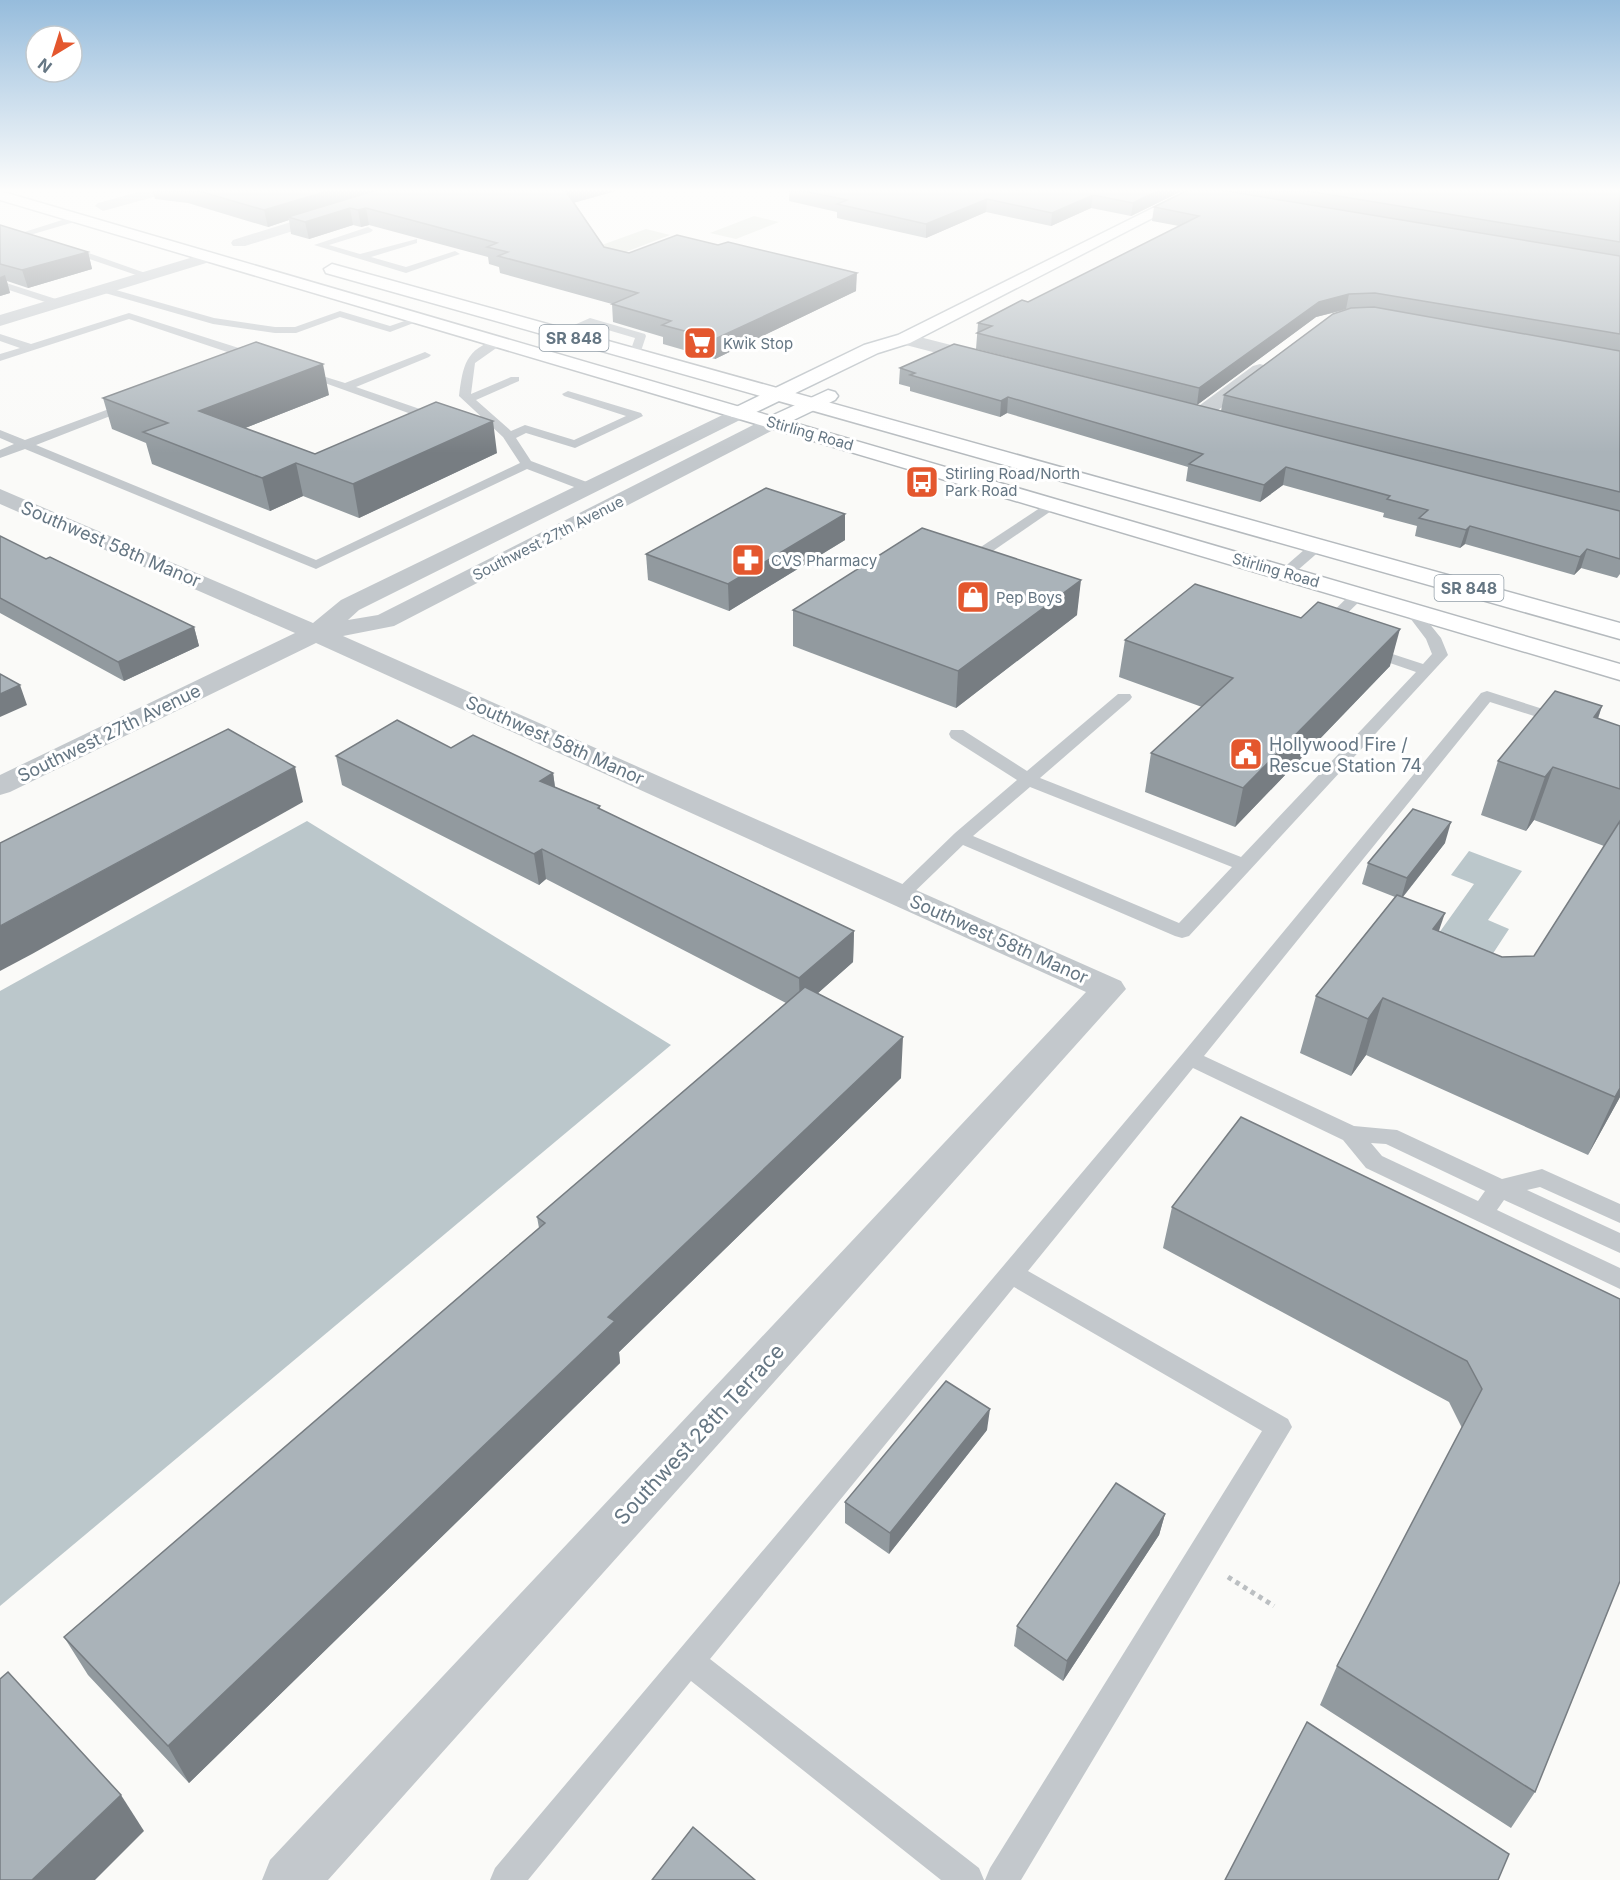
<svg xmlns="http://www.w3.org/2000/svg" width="1620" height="1880" font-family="Inter,sans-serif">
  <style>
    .green { fill: #dadfd7 }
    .water { fill: #bbc7cb }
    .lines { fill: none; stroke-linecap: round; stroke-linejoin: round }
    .secondary-casing { stroke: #b3babf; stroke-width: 3 }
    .primary-casing { stroke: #b5babe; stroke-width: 3 }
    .path { stroke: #bbbfc2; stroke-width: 5; stroke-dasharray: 4.5 4.5; stroke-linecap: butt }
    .lane { fill: #c3c8cc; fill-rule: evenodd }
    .street { fill: #c3c8cc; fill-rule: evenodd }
    .secondary { fill: #fff; fill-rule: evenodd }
    .primary { fill: #fff; fill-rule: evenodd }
    .wall { fill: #929a9f }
    .shaded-wall { fill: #777d82 }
    .building { fill: #aab3b9; stroke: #777d82; stroke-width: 1.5 }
    .labels { text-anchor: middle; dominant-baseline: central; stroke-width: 6; stroke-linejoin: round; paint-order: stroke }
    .far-poi-label { font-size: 15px; fill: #657683; stroke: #fff; text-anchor: start }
    .far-street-label { font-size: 15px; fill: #657683; stroke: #fff }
    .shield { fill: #fff; stroke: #939fa8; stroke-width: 1.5 }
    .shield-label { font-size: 16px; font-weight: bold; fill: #657683 }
    .street-label { font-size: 18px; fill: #657683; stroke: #fff }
    .poi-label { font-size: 18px; fill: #657683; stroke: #fff; text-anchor: start }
    .near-street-label { font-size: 21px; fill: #657683; stroke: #fff }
  </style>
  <rect width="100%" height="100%" fill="#fafaf8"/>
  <g class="green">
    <path d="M 754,216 L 779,222 L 736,239 L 710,233 Z"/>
    <path d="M 646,229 L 670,235 L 623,253 L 599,246 Z"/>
  </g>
  <g class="water">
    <path d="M 307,821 L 671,1045 L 0,1606 L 0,991 Z"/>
    <path d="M 1469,851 L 1522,871 L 1488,920 L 1509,929 L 1492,955 L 1439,933 L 1474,884 L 1451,875 Z"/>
  </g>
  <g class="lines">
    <g class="secondary-casing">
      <g id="secondary">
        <path d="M 1189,190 L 1207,190 L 910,343 L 878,353 L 746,417 L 732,417 L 729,413 L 732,409 L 864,345 L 898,335 Z"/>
        <path d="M 828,390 L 835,392 L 838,396 L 835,400 L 781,426 L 767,426 L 764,422 L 767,418 Z"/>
      </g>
    </g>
    <g class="primary-casing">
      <g id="primary">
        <path d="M 0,191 L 1620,664 L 1620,680 L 0,200 Z"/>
        <path d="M 332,264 L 1620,623 L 1620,639 L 326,273 L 324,269 Z"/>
      </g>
    </g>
    <path class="path" d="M 1228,1577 L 1274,1606"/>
    <g class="lane">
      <path d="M 78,215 L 81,216 L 81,220 L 23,237 L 18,234 Z"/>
      <path d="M 368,227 L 373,230 L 371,232 L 329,245 L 360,254 L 417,239 L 417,243 L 371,257 L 406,267 L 455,251 L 460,254 L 406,273 L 314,245 Z"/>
      <path d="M 60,245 L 66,245 L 151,275 L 142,277 L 60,249 Z"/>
      <path d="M 0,281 L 62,301 L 63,303 L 54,305 L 0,287 Z"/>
      <path d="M 102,286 L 214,318 L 275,327 L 295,327 L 340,311 L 390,326 L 419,316 L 424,319 L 390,332 L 340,317 L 296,333 L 275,333 L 213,324 L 98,291 L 98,287 Z"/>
      <path d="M 129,313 L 261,355 L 263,357 L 259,360 L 251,360 L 129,319 L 0,361 L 0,354 L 20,348 L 0,341 L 0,334 L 31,344 Z"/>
      <path d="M 590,318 L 645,334 L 646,336 L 639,357 L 635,358 L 629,355 L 635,338 L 591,325 L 563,336 L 555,336 L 554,334 Z"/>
      <path d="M 498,339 L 502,340 L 502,344 L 475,363 L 471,394 L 511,377 L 519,377 L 519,381 L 476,400 L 511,431 L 525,425 L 574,440 L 626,416 L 564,396 L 562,394 L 568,391 L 641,413 L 643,416 L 575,448 L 526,433 L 516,438 L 531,461 L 592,484 L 593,487 L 592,490 L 582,490 L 527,469 L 316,569 L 25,449 L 0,458 L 0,450 L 14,444 L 0,438 L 0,430 L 25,440 L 128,402 L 136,402 L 136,406 L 36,445 L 316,560 L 520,463 L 503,437 L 459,396 C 463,366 465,349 498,339 Z"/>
      <path d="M 425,352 L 431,355 L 429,357 L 356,387 L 443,417 L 443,423 L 439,424 L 297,373 L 303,370 L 345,383 Z"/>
      <path d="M 1052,500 L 1059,504 L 1057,507 L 974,564 L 964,564 L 962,561 L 964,558 Z"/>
      <path d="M 1317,542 L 1324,546 L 1322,549 L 1291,576 L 1281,576 L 1279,573 L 1281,570 L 1312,543 Z"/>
      <path d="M 1359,590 L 1366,594 L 1364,597 L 1328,632 L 1318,632 L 1315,629 L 1318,626 L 1354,591 Z"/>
      <path d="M 1411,606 L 1416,607 L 1441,638 L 1448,655 L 1189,936 L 1182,938 L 1175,936 L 963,845 L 907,899 L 893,899 L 891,895 L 955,833 L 1017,780 L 951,738 L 949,734 L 951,730 L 963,730 L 1027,771 L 1118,694 L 1130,694 L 1132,697 L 1130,700 L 1040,778 L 1241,857 L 1416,672 L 1364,654 L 1361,651 L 1364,648 L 1374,648 L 1423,664 L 1432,654 L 1426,639 L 1404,610 ZM 1030,787 L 1232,867 L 1179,923 L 973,836 Z"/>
      <path d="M 1487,691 L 1568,717 L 1570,720 L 1562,725 L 1490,702 L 1204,1056 L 1354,1126 L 1397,1130 L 1502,1179 L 1542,1169 L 1620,1204 L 1620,1223 L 1540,1187 L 1527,1190 L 1620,1233 L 1620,1253 L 1504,1200 L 1497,1210 L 1620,1268 L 1620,1289 L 1366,1168 L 1343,1140 L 1193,1068 L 1028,1271 L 1288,1419 L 1292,1427 L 1021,1880 L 985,1880 L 990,1868 L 1262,1431 L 1014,1287 L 710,1659 L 979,1868 L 984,1880 L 941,1880 L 691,1681 L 528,1880 L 490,1880 L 495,1868 L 1183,1053 L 1481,693 ZM 1371,1143 L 1386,1144 L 1485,1191 L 1478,1201 L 1382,1156 Z"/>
    </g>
    <g class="street">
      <path d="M 146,190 L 170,190 L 168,193 L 103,211 L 95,206 L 98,203 Z"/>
      <path d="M 394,190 L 416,190 L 414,193 L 245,246 L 233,246 L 231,243 L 233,240 Z"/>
      <path d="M 210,252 L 216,254 L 218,257 L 216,260 L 0,326 L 0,315 Z"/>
      <path d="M 904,333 L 994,356 L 996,360 L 994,364 L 987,366 L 898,343 L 895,339 L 898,335 Z"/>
      <path d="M 1260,364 L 1267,366 L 1270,370 L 1267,374 L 1206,419 L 1192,419 L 1189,415 L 1192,411 L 1253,366 Z"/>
      <path d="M 739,407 L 746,409 L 749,413 L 746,417 L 359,610 L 348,620 L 378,615 L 767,418 L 781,418 L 784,422 L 781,426 L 394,626 L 343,636 L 1121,981 L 1126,989 L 328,1880 L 262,1880 L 270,1860 L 1086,992 L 316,643 L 10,792 L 0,795 L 0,775 L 295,633 L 0,504 L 0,489 L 313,623 L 341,600 Z"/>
    </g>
    <use href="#secondary" class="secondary"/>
    <use href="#primary" class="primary"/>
  </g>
  <g class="wall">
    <path d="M 152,190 L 620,190 L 574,202 L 604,247 L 629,253 L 856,291 L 715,359 L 663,344 L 663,337 L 613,322 L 612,304 L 500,273 L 499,267 L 489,264 L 488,257 L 369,225 L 361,227 L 353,225 L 309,239 L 291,234 L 289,220 L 268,227 L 188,203 L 155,199 Z"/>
    <path d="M 789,190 L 1184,190 L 1131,216 L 1091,208 L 1051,226 L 986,212 L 926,238 L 837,218 L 837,212 L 789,201 Z"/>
    <path d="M 1188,190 L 1620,190 L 1620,574 L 1617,578 L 1581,568 L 1574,575 L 1465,544 L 1460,548 L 1415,536 L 1417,526 L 1383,517 L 1384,513 L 1283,485 L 1260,502 L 1186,481 L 1188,467 L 1007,413 L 1000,417 L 910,391 L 910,387 L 899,384 L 900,368 L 1221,411 L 1224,395 L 1349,309 L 1316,317 L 1197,405 L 976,349 L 978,323 L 1028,302 L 1179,226 L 1152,221 L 1154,207 Z"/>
    <path d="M 0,225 L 88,252 L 92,269 L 28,288 L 7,281 L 10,293 L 0,296 Z"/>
    <path d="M 329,395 L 245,428 L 315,454 L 497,453 L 359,518 L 303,496 L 270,511 L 152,464 L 146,443 L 112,429 L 103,398 Z"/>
    <path d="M 845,514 L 845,540 L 729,611 L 648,580 L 646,554 Z"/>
    <path d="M 0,536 L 46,559 L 194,627 L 199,646 L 124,681 L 0,613 Z"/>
    <path d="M 793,610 L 1077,615 L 956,708 L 793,646 Z"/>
    <path d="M 1125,640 L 1390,666 L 1235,827 L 1145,792 L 1151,753 L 1202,707 L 1119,677 Z"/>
    <path d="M 1602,706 L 1598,719 L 1620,726 L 1620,1097 L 1588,1155 L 1366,1055 L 1351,1076 L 1300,1053 L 1316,996 L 1395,897 L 1362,884 L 1368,863 L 1445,843 L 1403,897 L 1439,931 L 1502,957 L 1534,956 L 1604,846 L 1534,820 L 1526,831 L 1481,815 L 1498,761 Z"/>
    <path d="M 451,748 L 553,773 L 555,787 L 600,806 L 600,809 L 854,931 L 853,962 L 818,993 L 901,1078 L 619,1352 L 620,1363 L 189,1783 L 88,1675 L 64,1637 L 539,1228 L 537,1217 L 786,1003 L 546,879 L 539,885 L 342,785 L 336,756 Z"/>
    <path d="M 1172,1207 L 1620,1299 L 1535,1792 L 1511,1828 L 1320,1705 L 1337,1666 L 1462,1428 L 1449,1402 L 1163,1248 Z"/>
    <path d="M 987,1430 L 889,1554 L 845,1523 L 845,1502 Z"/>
    <path d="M 1165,1514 L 1159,1535 L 1063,1681 L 1014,1646 L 1017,1626 Z"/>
  </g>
  <g class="shaded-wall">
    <path d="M 331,190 L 387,190 L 288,217 L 289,220 L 268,227 L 264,210 Z"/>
    <path d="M 564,190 L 620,190 L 566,205 Z"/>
    <path d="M 1159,190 L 1184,190 L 1131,216 L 1133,203 Z"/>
    <path d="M 1093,195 L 1091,208 L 1051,226 L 1052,213 Z"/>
    <path d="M 987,199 L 986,212 L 926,238 L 926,224 Z"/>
    <path d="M 350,208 L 353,225 L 309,239 L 305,222 Z"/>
    <path d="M 366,208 L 369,225 L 361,227 L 358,210 Z"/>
    <path d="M 88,252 L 92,269 L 28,288 L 22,270 Z"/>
    <path d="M 857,273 L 856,291 L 715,359 L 715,339 Z"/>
    <path d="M 5,275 L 10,293 L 0,296 L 0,277 Z"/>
    <path d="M 1349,294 L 1346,309 L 1316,317 L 1197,405 L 1199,388 L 1319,302 Z"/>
    <path d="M 323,364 L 329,395 L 207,443 L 199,411 Z"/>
    <path d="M 1008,397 L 1007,413 L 1000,417 L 1001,401 Z"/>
    <path d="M 493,421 L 497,453 L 359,518 L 353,484 Z"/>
    <path d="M 296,463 L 303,496 L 270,511 L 262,478 Z"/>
    <path d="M 1286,467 L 1283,485 L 1260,502 L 1264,485 Z"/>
    <path d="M 845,514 L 845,540 L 729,611 L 728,584 Z"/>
    <path d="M 1470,526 L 1465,544 L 1460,548 L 1466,530 Z"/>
    <path d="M 1587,549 L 1581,568 L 1574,575 L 1580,557 Z"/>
    <path d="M 1081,580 L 1077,615 L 956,708 L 958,671 Z"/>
    <path d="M 194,627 L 199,646 L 124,681 L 118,662 Z"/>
    <path d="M 1400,629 L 1390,666 L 1235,827 L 1243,788 Z"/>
    <path d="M 20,685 L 27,705 L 0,717 L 0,694 Z"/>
    <path d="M 1602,706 L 1583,759 L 1594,717 Z"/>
    <path d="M 295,767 L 303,802 L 32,954 L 0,971 L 0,926 Z"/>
    <path d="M 1553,767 L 1534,820 L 1526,831 L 1545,777 Z"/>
    <path d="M 553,773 L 557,802 L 540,781 Z"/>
    <path d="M 1451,822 L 1445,843 L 1401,899 L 1407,878 Z"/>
    <path d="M 542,849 L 546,879 L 539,885 L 534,854 Z"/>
    <path d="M 1445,913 L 1426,969 L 1433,929 Z"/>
    <path d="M 854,931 L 853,962 L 800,1009 L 799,978 Z"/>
    <path d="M 1383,998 L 1366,1055 L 1351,1076 L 1368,1019 Z"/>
    <path d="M 903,1037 L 901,1078 L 619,1352 L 620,1363 L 189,1783 L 168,1746 L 608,1317 Z"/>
    <path d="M 1620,1088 L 1620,1097 L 1588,1155 L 1615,1097 Z"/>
    <path d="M 990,1409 L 987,1430 L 889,1554 L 890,1533 Z"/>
    <path d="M 1165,1514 L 1159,1535 L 1063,1681 L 1067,1661 Z"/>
    <path d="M 121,1795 L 144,1831 L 95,1880 L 32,1880 Z"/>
  </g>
  <g class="building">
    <path d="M 195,190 L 331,190 L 264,210 Z"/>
    <path d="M 377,190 L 565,190 L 604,247 L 629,253 L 677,235 L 718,245 L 728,242 L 857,273 L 715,339 L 662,325 L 671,321 L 612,304 L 638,293 L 498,256 L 508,252 L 487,247 L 497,243 L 366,208 L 358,210 L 350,208 L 305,222 L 288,217 Z"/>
    <path d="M 799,190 L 1159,190 L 1133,203 L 1093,195 L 1052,213 L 987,199 L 926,224 L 837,204 L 847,200 Z"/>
    <path d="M 1188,190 L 1220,190 L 1620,256 L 1620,334 L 1375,293 L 1349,294 L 1319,302 L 1199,388 L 977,333 L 992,326 L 978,323 L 1022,300 L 1028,302 L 1199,216 L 1154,207 Z"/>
    <path d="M 1301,190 L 1620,190 L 1620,242 Z"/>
    <path d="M 0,225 L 88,252 L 22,270 L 0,264 Z"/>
    <path d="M 1374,307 L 1620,351 L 1620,492 L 1224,395 L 1333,314 L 1351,308 Z"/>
    <path d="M 256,342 L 323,364 L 199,411 L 315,454 L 436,402 L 493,421 L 353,484 L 296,463 L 262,478 L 143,432 L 168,423 L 103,398 Z"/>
    <path d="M 954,344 L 1620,511 L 1620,559 L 1587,549 L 1580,557 L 1470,526 L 1466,530 L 1419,518 L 1428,510 L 1387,499 L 1390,496 L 1286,467 L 1264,485 L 1189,464 L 1203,454 L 1008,397 L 1001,401 L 910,375 L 915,373 L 900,368 Z"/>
    <path d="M 766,488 L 845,514 L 728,584 L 646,554 Z"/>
    <path d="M 922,528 L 1081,580 L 958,671 L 793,610 Z"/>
    <path d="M 0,536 L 46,559 L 50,557 L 194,627 L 118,662 L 0,598 Z"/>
    <path d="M 1195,584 L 1301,618 L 1318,602 L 1400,629 L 1243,788 L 1151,753 L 1233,678 L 1125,640 Z"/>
    <path d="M 0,674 L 20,685 L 0,694 Z"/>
    <path d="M 1555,691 L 1602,706 L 1594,717 L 1620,726 L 1620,789 L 1553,767 L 1545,777 L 1498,761 Z"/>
    <path d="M 397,720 L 451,748 L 473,735 L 553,773 L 540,781 L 600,806 L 598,808 L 854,931 L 799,978 L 542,849 L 534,854 L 336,756 Z"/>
    <path d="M 228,729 L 295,767 L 0,926 L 0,843 Z"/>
    <path d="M 1413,809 L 1451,822 L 1407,878 L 1368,863 Z"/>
    <path d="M 1620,821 L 1620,1088 L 1615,1097 L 1383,998 L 1368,1019 L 1316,996 L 1397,895 L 1445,913 L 1433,929 L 1502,957 L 1534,956 Z"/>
    <path d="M 805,987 L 903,1037 L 608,1317 L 615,1321 L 168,1746 L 64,1637 L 545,1223 L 537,1217 Z"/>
    <path d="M 1241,1117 L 1620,1299 L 1620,1581 L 1535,1792 L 1337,1666 L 1482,1389 L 1467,1361 L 1172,1207 Z"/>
    <path d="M 946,1381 L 990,1409 L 890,1533 L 845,1502 Z"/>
    <path d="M 1116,1483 L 1165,1514 L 1067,1661 L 1017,1626 Z"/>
    <path d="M 8,1672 L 121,1795 L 32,1880 L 0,1880 L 0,1679 Z"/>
    <path d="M 1307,1722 L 1509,1854 L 1498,1880 L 1225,1880 Z"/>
    <path d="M 693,1827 L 755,1880 L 652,1880 Z"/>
  </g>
  <linearGradient id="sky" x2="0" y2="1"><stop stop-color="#96bcdc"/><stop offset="0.42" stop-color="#fdfdfc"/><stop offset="1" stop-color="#fdfdfc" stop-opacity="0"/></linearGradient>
  <rect width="1620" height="453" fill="url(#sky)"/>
  <defs>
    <g id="supermarket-square" transform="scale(1.725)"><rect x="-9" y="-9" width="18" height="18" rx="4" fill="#e4572e" stroke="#fff"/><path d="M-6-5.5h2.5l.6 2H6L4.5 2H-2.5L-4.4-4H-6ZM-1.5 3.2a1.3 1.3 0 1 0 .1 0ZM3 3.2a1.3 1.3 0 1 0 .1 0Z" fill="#fff"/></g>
    <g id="bus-square" transform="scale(1.725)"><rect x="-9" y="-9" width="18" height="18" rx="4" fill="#e4572e" stroke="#fff"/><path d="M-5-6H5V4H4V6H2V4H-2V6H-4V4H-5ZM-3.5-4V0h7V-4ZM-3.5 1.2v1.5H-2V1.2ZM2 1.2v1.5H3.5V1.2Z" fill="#fff"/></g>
    <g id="pharmacy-square" transform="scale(1.725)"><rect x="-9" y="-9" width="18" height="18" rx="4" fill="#e4572e" stroke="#fff"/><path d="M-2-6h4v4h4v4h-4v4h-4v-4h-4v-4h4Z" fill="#fff"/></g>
    <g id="shop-square" transform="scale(1.725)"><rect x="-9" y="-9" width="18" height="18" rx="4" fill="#e4572e" stroke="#fff"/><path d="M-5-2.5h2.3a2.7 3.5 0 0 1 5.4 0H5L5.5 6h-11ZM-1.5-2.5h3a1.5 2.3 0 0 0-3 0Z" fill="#fff"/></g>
    <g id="civic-square" transform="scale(1.725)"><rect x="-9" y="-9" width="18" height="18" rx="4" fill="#e4572e" stroke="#fff"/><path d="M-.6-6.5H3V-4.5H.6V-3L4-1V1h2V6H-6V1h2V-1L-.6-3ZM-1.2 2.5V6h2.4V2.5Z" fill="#fff"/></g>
  </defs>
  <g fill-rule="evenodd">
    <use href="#supermarket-square" x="700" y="343"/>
    <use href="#bus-square" x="922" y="482"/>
    <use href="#pharmacy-square" x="748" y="560"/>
    <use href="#shop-square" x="973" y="597"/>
    <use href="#civic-square" x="1246" y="754"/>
  </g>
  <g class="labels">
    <g class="far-poi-label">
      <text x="723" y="343">Kwik Stop</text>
      <text x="945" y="473">Stirling Road/North<tspan x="945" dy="17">Park Road</tspan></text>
      <text x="771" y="560">CVS Pharmacy</text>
      <text x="996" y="597">Pep Boys</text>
    </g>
    <g class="far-street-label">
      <text transform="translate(810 433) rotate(16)">Stirling Road</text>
      <text transform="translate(548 538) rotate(-27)">Southwest 27th Avenue</text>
      <text transform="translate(1276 570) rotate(16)">Stirling Road</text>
    </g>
    <g class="shield">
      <rect x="539.5" y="325" width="69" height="26" rx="4.5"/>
      <rect x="1434.5" y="575" width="69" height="26" rx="4.5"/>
    </g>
    <g class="shield-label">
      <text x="574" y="338">SR 848</text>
      <text x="1469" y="588">SR 848</text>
    </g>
    <g class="street-label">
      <text transform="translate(111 544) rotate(23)">Southwest 58th Manor</text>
      <text transform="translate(109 733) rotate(-26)">Southwest 27th Avenue</text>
      <text transform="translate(555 740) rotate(24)">Southwest 58th Manor</text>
      <text transform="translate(999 939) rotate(24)">Southwest 58th Manor</text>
    </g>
    <g class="poi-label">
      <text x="1269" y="744">Hollywood Fire /<tspan x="1269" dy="21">Rescue Station 74</tspan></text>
    </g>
    <g class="near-street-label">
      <text transform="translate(699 1434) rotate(-47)">Southwest 28th Terrace</text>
    </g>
  </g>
  <g transform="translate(54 54) rotate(218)"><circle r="28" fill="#ffffff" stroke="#c1c8cd" stroke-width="1.5"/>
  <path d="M0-4.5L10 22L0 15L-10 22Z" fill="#e4572e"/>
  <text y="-9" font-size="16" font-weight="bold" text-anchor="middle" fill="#657683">N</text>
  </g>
</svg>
